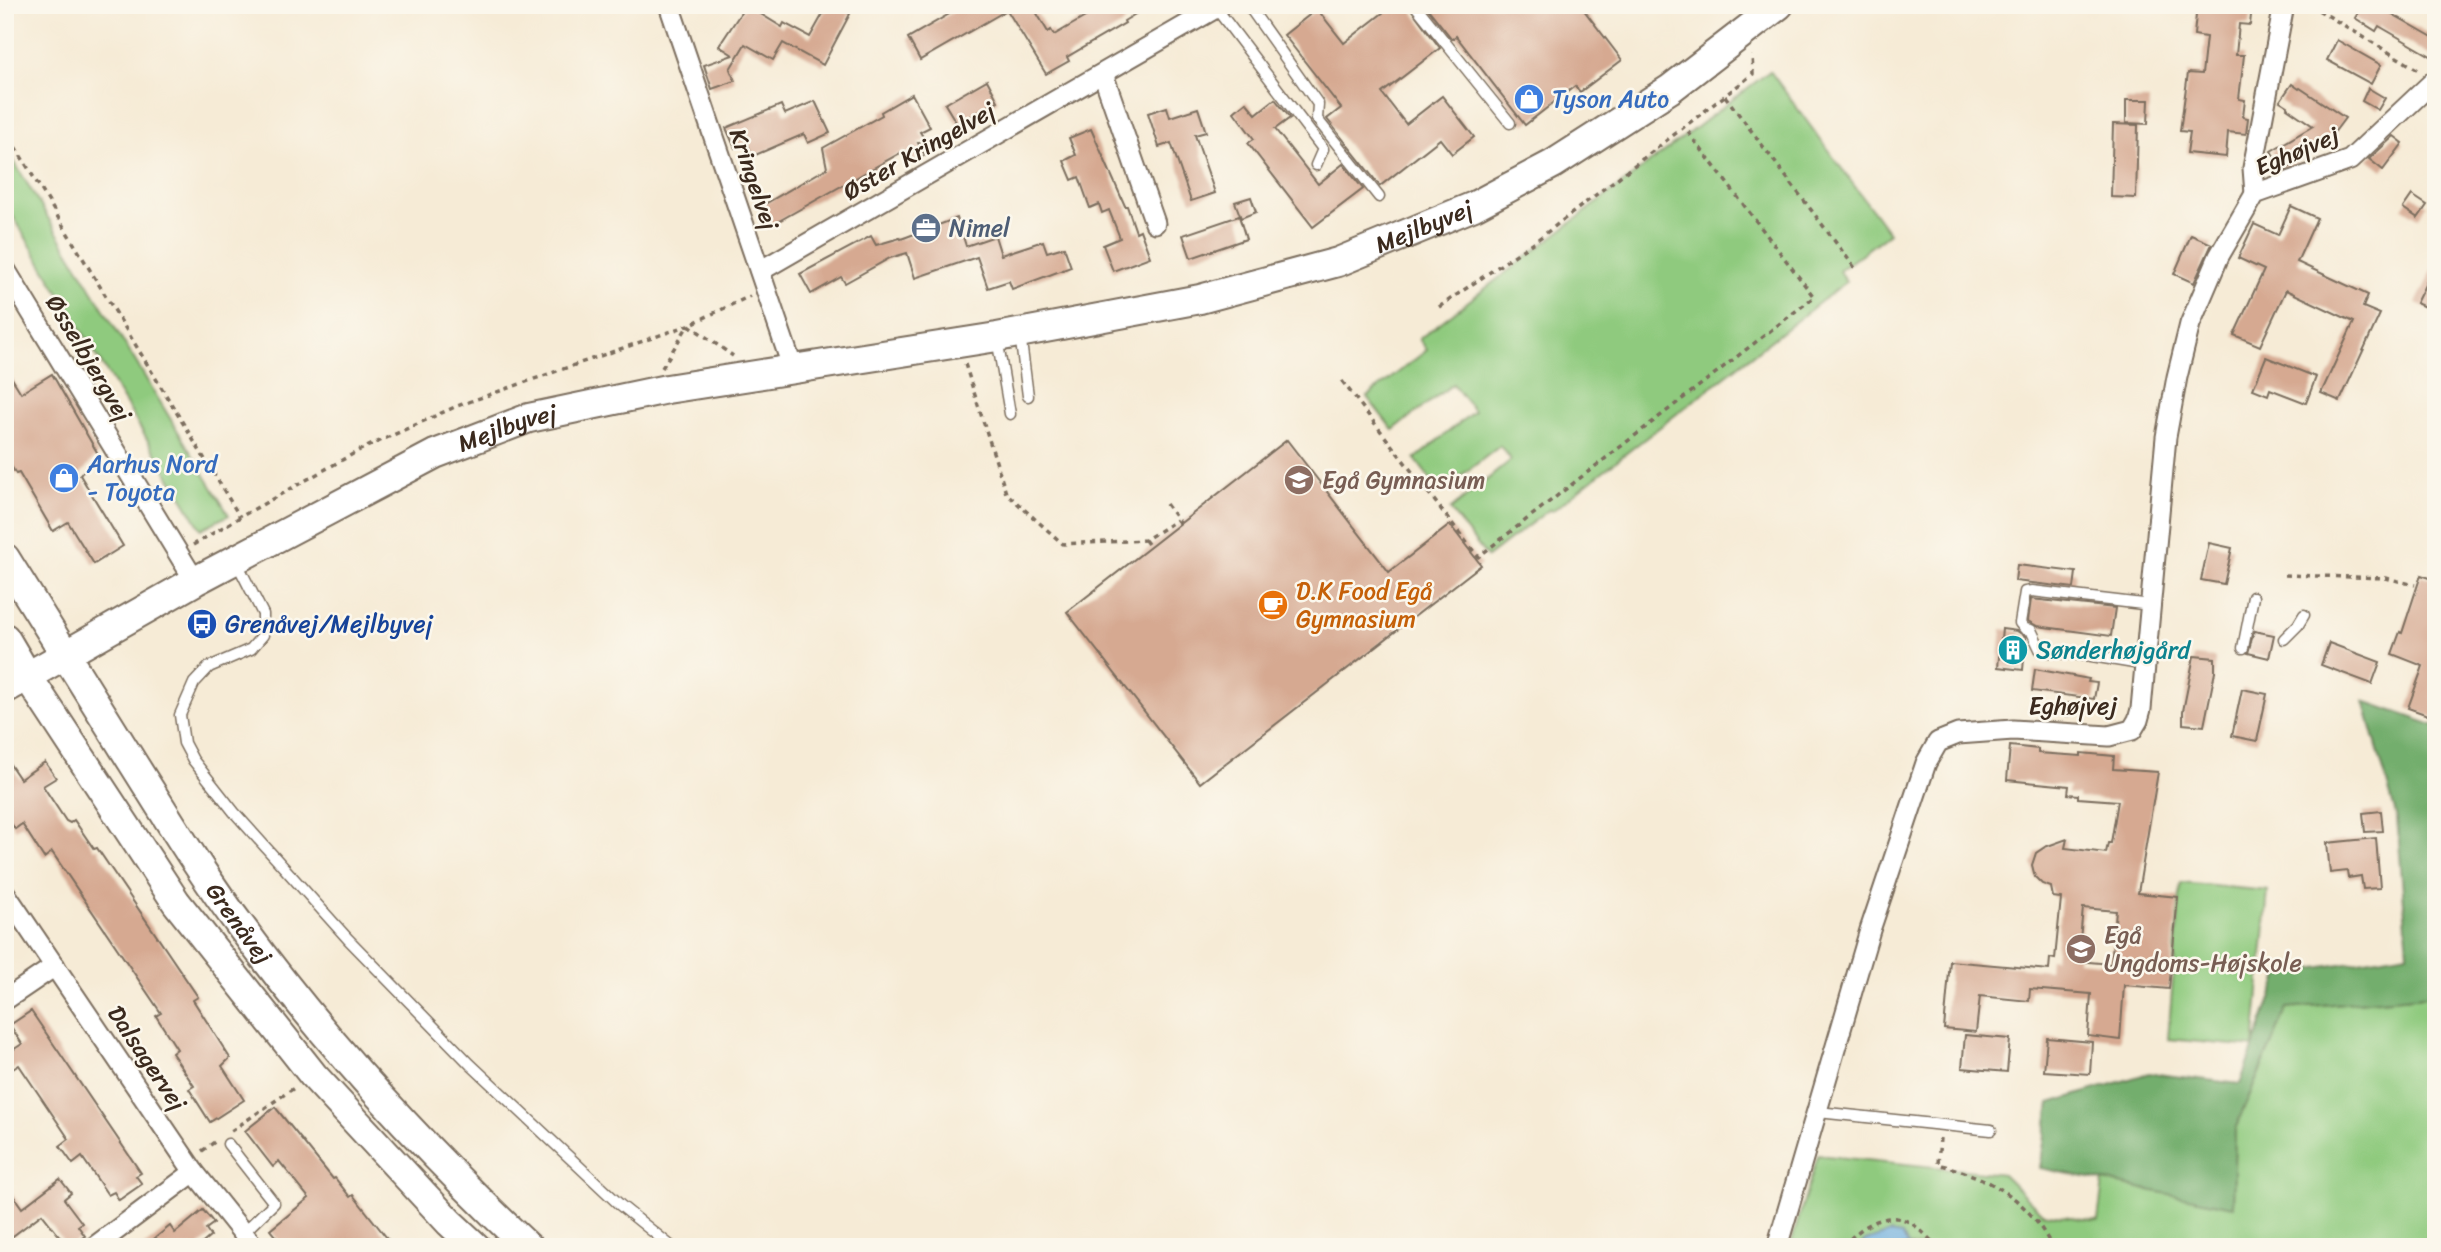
<svg xmlns="http://www.w3.org/2000/svg" width="2441" height="1252" font-family="Sriracha,sans-serif">
  <style>
    .green { fill: #8fca7e; stroke: #657a4e; stroke-width: 2 }
    .forest { fill: #73ae6d; stroke: #576c46; stroke-width: 2 }
    .water { fill: #68abdd; stroke: #526a7e; stroke-width: 2 }
    .building { fill: #d6a991; fill-rule: evenodd }
    .lines { fill: none; stroke-linecap: round; stroke-linejoin: round }
    .lane-casing { stroke: #7c6e5e; stroke-width: 13 }
    .street-casing { stroke: #7c6e5e; stroke-width: 23 }
    .secondary-casing { stroke: #7c6e5e; stroke-width: 32 }
    .path { stroke: #7c6e5e; stroke-width: 3.5; stroke-dasharray: 5 5; stroke-linecap: butt }
    .lane { stroke: #fff; stroke-width: 10 }
    .street { stroke: #fff; stroke-width: 19 }
    .secondary { stroke: #fff; stroke-width: 28 }
    .labels { text-anchor: middle; dominant-baseline: central; stroke-width: 5; stroke-linejoin: round; paint-order: stroke }
    .shop-label { font-size: 24px; fill: #366cbe; stroke: #fbf7ec; text-anchor: start }
    .street-label { font-size: 24px; fill: #3b2a1e; stroke: #fbf7ec }
    .service-label { font-size: 24px; fill: #4e5e75; stroke: #fbf7ec; text-anchor: start }
    .education-label { font-size: 24px; fill: #785e54; stroke: #fbf7ec; text-anchor: start }
    .food-label { font-size: 24px; fill: #c56008; stroke: #fbf7ec; text-anchor: start }
    .transit-label { font-size: 24px; fill: #164399; stroke: #fbf7ec; text-anchor: start }
    .culture-label { font-size: 24px; fill: #0d838f; stroke: #fbf7ec; text-anchor: start }
  </style>
  <rect width="100%" height="100%" fill="#fbf7ec"/>
  <filter id="ink" filterUnits="userSpaceOnUse"><feTurbulence type="fractalNoise" baseFrequency=".0143" numOctaves="2"/><feDisplacementMap in="SourceGraphic" scale="14" xChannelSelector="R" yChannelSelector="G"/><feConvolveMatrix kernelMatrix="1 2 1 2 8 2 1 2 1" color-interpolation-filters="sRGB"/></filter>
  <filter id="wash" filterUnits="userSpaceOnUse"><feTurbulence type="fractalNoise" baseFrequency=".00686" numOctaves="4" result="noise"/><feDisplacementMap in="SourceGraphic" scale="28" xChannelSelector="R" yChannelSelector="G"/><feGaussianBlur stdDeviation="1.57" result="paint"/><feColorMatrix in="noise" values="0 0 0 0 0 0 0 0 0 0 0 0 0 0 0 0 0 1.4 0 .05"/><feComposite in="paint" operator="in"/></filter>
  <g filter="url(#wash)">
    <rect width="100%" height="100%" fill="#f6ebd6"/>
    <g class="green">
      <path d="M 1770,71 L 1889,233 L 1839,271 L 1846,282 L 1552,511 L 1550,509 L 1487,557 L 1450,510 L 1511,460 L 1500,446 L 1440,492 L 1415,459 L 1474,411 L 1453,384 L 1393,430 L 1367,397 L 1427,350 L 1419,339 Z"/>
      <path d="M 5,147 L 229,515 L 201,529 L 5,203 Z"/>
      <path d="M 2181,883 L 2268,891 L 2254,1047 L 2168,1039 Z"/>
      <path d="M 2436,995 L 2436,1230 L 2418,1247 L 1790,1247 L 1818,1155 L 2003,1174 L 2042,1213 L 2098,1221 L 2103,1181 L 2233,1206 L 2235,1129 L 2287,1008 Z"/>
    </g>
    <path class="forest" d="M 2364,701 L 2436,726 L 2436,995 L 2287,1008 L 2235,1129 L 2233,1207 L 2040,1168 L 2050,1103 L 2149,1073 L 2240,1084 L 2280,974 L 2408,953 L 2397,818 Z"/>
    <path class="water" d="M 1890,1233 L 1902,1235 L 1909,1247 L 1860,1247 L 1865,1241 Z"/>
    <g id="blocks">
      <g class="building">
        <path d="M 746,5 L 782,27 L 784,23 L 810,37 L 828,5 L 834,5 L 850,14 L 823,65 L 783,43 L 773,60 L 745,44 L 730,69 L 735,81 L 712,89 L 704,65 L 733,55 L 719,46 Z"/>
        <path d="M 965,5 L 1032,5 L 1048,32 L 1051,30 L 1054,35 L 1094,12 L 1090,5 L 1150,5 L 1124,21 L 1125,23 L 1067,57 L 1069,61 L 1046,74 L 1007,10 L 920,60 L 908,38 Z"/>
        <path d="M 1393,5 L 1408,5 L 1440,48 L 1382,93 L 1406,124 L 1442,96 L 1474,137 L 1452,154 L 1440,139 L 1380,186 L 1327,119 L 1341,108 L 1284,35 L 1317,9 L 1344,43 Z"/>
        <path d="M 1425,5 L 1580,5 L 1622,60 L 1580,92 L 1575,86 L 1525,125 L 1456,36 L 1452,39 Z"/>
        <path d="M 2197,5 L 2252,5 L 2250,25 L 2239,24 L 2236,55 L 2244,55 L 2239,99 L 2245,100 L 2243,117 L 2248,118 L 2246,134 L 2228,132 L 2226,157 L 2187,153 L 2190,132 L 2180,131 L 2188,73 L 2202,74 L 2206,37 L 2194,35 Z"/>
        <path d="M 2363,5 L 2391,5 L 2387,11 L 2436,39 L 2436,59 L 2379,26 L 2376,31 L 2355,18 Z"/>
        <path d="M 2337,40 L 2381,65 L 2371,84 L 2327,60 Z"/>
        <path d="M 987,80 L 998,101 L 957,124 L 945,104 Z"/>
        <path d="M 2292,84 L 2299,89 L 2300,88 L 2345,118 L 2324,146 L 2283,171 L 2271,151 L 2313,126 L 2287,108 L 2288,106 L 2280,101 Z"/>
        <path d="M 2368,88 L 2385,98 L 2378,110 L 2362,101 Z"/>
        <path d="M 912,94 L 930,127 L 920,132 L 925,140 L 918,143 L 925,155 L 910,163 L 904,151 L 770,226 L 760,207 L 827,168 L 823,148 L 882,115 L 881,112 Z"/>
        <path d="M 1275,99 L 1290,118 L 1275,129 L 1318,184 L 1343,164 L 1363,189 L 1313,227 L 1248,143 L 1254,139 L 1234,112 L 1246,102 L 1256,114 Z"/>
        <path d="M 2126,100 L 2149,100 L 2148,124 L 2126,123 Z"/>
        <path d="M 815,101 L 830,133 L 808,143 L 804,134 L 753,156 L 747,143 L 735,148 L 726,128 L 781,105 L 785,114 Z"/>
        <path d="M 1167,107 L 1170,117 L 1198,108 L 1206,132 L 1195,135 L 1215,193 L 1191,201 L 1171,143 L 1159,147 L 1148,113 Z"/>
        <path d="M 2113,124 L 2138,125 L 2136,198 L 2111,197 Z"/>
        <path d="M 1091,129 L 1125,206 L 1127,206 L 1136,232 L 1140,230 L 1150,257 L 1113,271 L 1103,245 L 1120,238 L 1109,210 L 1102,213 L 1099,204 L 1090,208 L 1079,177 L 1072,180 L 1064,161 L 1076,155 L 1069,138 Z"/>
        <path d="M 2394,136 L 2403,143 L 2383,170 L 2369,159 Z"/>
        <path d="M 2412,195 L 2427,205 L 2418,218 L 2403,208 Z"/>
        <path d="M 1251,197 L 1256,212 L 1241,218 L 1235,202 Z"/>
        <path d="M 2291,206 L 2317,218 L 2297,262 L 2368,295 L 2363,307 L 2380,314 L 2340,401 L 2321,393 L 2354,322 L 2286,290 L 2260,346 L 2234,335 L 2264,270 L 2238,258 L 2254,224 L 2278,235 Z"/>
        <path d="M 1239,216 L 1246,239 L 1191,258 L 1183,235 Z"/>
        <path d="M 957,218 L 966,246 L 995,236 L 1001,255 L 1043,241 L 1047,252 L 1064,247 L 1071,267 L 1012,289 L 1009,281 L 988,288 L 977,257 L 915,278 L 907,253 L 890,258 L 845,283 L 841,277 L 811,294 L 800,274 L 871,236 L 876,245 L 900,238 L 901,239 Z"/>
        <path d="M 2191,235 L 2212,244 L 2194,283 L 2174,274 Z"/>
        <path d="M 2436,263 L 2436,312 L 2416,303 Z"/>
        <path d="M 2266,357 L 2316,377 L 2306,403 L 2270,389 L 2268,395 L 2253,389 Z"/>
        <path d="M 5,367 L 21,393 L 52,374 L 98,454 L 80,475 L 123,546 L 94,564 L 68,522 L 53,531 L 19,473 L 16,474 L 5,456 Z"/>
        <path d="M 1287,440 L 1389,572 L 1450,525 L 1481,565 L 1200,783 L 1067,612 Z"/>
        <path d="M 2209,543 L 2232,548 L 2224,584 L 2201,580 Z"/>
        <path d="M 2017,565 L 2076,572 L 2074,588 L 2015,581 Z"/>
        <path d="M 2421,575 L 2436,580 L 2436,718 L 2408,708 L 2423,666 L 2392,654 L 2400,632 L 2402,633 Z"/>
        <path d="M 2031,599 L 2115,608 L 2111,636 L 2037,626 L 2028,621 Z"/>
        <path d="M 2002,629 L 2017,631 L 2026,637 L 2023,670 L 1998,667 Z"/>
        <path d="M 2254,631 L 2274,635 L 2269,658 L 2248,653 Z"/>
        <path d="M 2329,643 L 2380,662 L 2372,684 L 2321,665 Z"/>
        <path d="M 2194,656 L 2215,658 L 2215,672 L 2204,726 L 2183,724 L 2183,711 Z"/>
        <path d="M 2035,669 L 2089,679 L 2088,682 L 2097,683 L 2094,699 L 2032,691 Z"/>
        <path d="M 2242,689 L 2267,694 L 2257,741 L 2232,736 Z"/>
        <path d="M 2010,746 L 2038,749 L 2038,753 L 2081,756 L 2081,753 L 2114,756 L 2113,769 L 2158,772 L 2138,893 L 2178,897 L 2169,989 L 2124,985 L 2120,1040 L 2088,1036 L 2091,994 L 2030,989 L 2029,1001 L 1980,996 L 1976,1032 L 1944,1029 L 1950,961 L 2049,970 L 2050,958 L 2055,959 L 2061,898 L 2053,897 L 2051,887 L 2042,884 L 2035,877 L 2032,865 L 2036,853 L 2045,847 L 2067,839 L 2065,848 L 2106,853 L 2108,843 L 2111,843 L 2118,801 L 2078,798 L 2078,795 L 2068,794 L 2069,786 L 2007,780 ZM 2083,908 L 2116,911 L 2111,964 L 2078,961 Z"/>
        <path d="M 5,757 L 20,779 L 45,762 L 56,778 L 43,786 L 66,821 L 70,823 L 74,820 L 94,849 L 97,848 L 198,997 L 193,1000 L 230,1058 L 222,1066 L 244,1100 L 210,1122 L 189,1089 L 194,1086 L 172,1053 L 177,1049 L 156,1016 L 161,1013 L 52,852 L 44,858 L 22,824 L 15,829 L 5,814 Z"/>
        <path d="M 2381,811 L 2383,831 L 2365,832 L 2363,813 Z"/>
        <path d="M 2376,838 L 2380,888 L 2363,889 L 2361,876 L 2348,878 L 2347,871 L 2330,873 L 2327,843 Z"/>
        <path d="M 31,1011 L 141,1173 L 136,1176 L 142,1184 L 119,1200 L 114,1192 L 108,1195 L 82,1157 L 73,1164 L 60,1146 L 69,1139 L 19,1065 L 5,1074 L 5,1055 L 22,1044 L 10,1025 Z"/>
        <path d="M 1965,1035 L 2010,1039 L 2007,1072 L 1962,1068 Z"/>
        <path d="M 2047,1038 L 2092,1042 L 2090,1074 L 2044,1071 Z"/>
        <path d="M 275,1107 L 333,1179 L 335,1178 L 350,1197 L 353,1195 L 394,1247 L 284,1247 L 270,1230 L 309,1198 L 279,1161 L 273,1167 L 245,1131 Z"/>
        <path d="M 60,1179 L 71,1193 L 64,1199 L 82,1223 L 78,1226 L 85,1236 L 68,1247 L 42,1214 L 5,1242 L 5,1184 L 22,1208 Z"/>
        <path d="M 203,1210 L 214,1223 L 206,1229 L 211,1236 L 198,1247 L 144,1247 L 170,1226 L 175,1233 Z"/>
      </g>
    </g>
  </g>
  <g filter="url(#ink)">
    <use href="#blocks" fill-opacity="0" stroke="#7c6e5e" stroke-width="2"/>
    <g class="lines">
      <g class="lane-casing">
        <g id="lane">
          <path d="M 1248,5 L 1318,104 L 1317,119 L 1379,197"/>
          <path d="M 1415,5 L 1510,123"/>
          <path d="M 1216,8 L 1323,149 L 1316,165"/>
          <path d="M 1020,334 L 1028,396"/>
          <path d="M 997,338 L 1010,414"/>
          <path d="M 236,561 L 263,614 L 263,635 L 251,649 L 209,667 L 194,683 L 180,715 L 184,743 L 193,760 L 234,812 L 348,939 L 470,1064 L 620,1205 L 672,1247"/>
          <path d="M 2284,639 L 2298,625 L 2304,615"/>
          <path d="M 2243,648 L 2253,597"/>
          <path d="M 2146,665 L 2092,656 L 2041,651 L 2031,630 L 2025,629 L 2020,623 L 2025,592 L 2032,591 L 2151,605"/>
          <path d="M 1818,1112 L 1991,1130"/>
          <path d="M 228,1144 L 274,1203 L 243,1233"/>
        </g>
      </g>
      <g class="street-casing">
        <g id="street">
          <path d="M 669,5 L 793,369"/>
          <path d="M 1103,74 L 1155,223"/>
          <path d="M 2255,194 L 2253,168 L 2284,5"/>
          <path d="M 5,269 L 195,581"/>
          <path d="M 760,271 L 1221,5"/>
          <path d="M 5,893 L 194,1172 L 254,1247"/>
          <path d="M 5,1000 L 55,966"/>
          <path d="M 94,1247 L 194,1172"/>
          <path d="M 1777,1247 L 1870,930 L 1926,763 L 1938,742 L 1958,734 L 2013,730 L 2109,736 L 2132,730 L 2138,720 L 2141,709 L 2166,437 L 2177,377 L 2190,324 L 2219,256 L 2255,194 L 2350,160 L 2436,79"/>
        </g>
      </g>
      <g class="secondary-casing">
        <g id="secondary">
          <path id="s1" d="M 5,558 C 47,626 89,693 131,760 C 167,817 202,875 242,928 C 327,1044 424,1149 528,1247"/>
          <path d="M 5,638 L 28,677 L 176,902 L 313,1075 L 449,1222 L 476,1247"/>
          <path id="s2" d="M 5,689 L 195,581 L 435,454 L 529,418 L 667,389 L 997,337 L 1200,299 L 1338,262 L 1474,206 L 1553,164 L 1670,89 L 1779,5"/>
        </g>
      </g>
      <g class="path">
        <path d="M 2310,5 L 2420,71"/>
        <path d="M 1725,96 L 1855,268"/>
        <path d="M 5,130 L 240,517"/>
        <path d="M 1439,307 L 1537,240 L 1753,74 L 1752,55"/>
        <path d="M 689,325 L 733,356"/>
        <path d="M 965,364 L 1006,493 L 1063,544 L 1145,540 L 1177,520"/>
        <path d="M 662,368 L 687,327"/>
        <path d="M 1342,381 L 1478,557 L 1814,297 L 1685,128"/>
        <path d="M 1166,504 L 1180,523"/>
        <path d="M 1145,540 L 1150,547"/>
        <path d="M 193,545 L 240,517 L 360,450 L 457,406 L 689,325 L 750,296"/>
        <path d="M 2285,575 L 2386,578 L 2415,585"/>
        <path d="M 2067,717 L 2069,697"/>
        <path d="M 231,1131 L 294,1088"/>
        <path d="M 1940,1138 L 1938,1164 C 1990,1178 2027,1197 2052,1247"/>
        <path d="M 202,1151 L 216,1141"/>
        <path d="M 1844,1247 C 1853,1232 1877,1216 1896,1218 C 1912,1219 1927,1236 1937,1247"/>
        <path d="M 1999,1247 L 2016,1242 L 2039,1247"/>
      </g>
      <use href="#lane" class="lane"/>
      <use href="#street" class="street"/>
      <use href="#secondary" class="secondary"/>
    </g>
  </g>
  <defs>
    <g id="shop-disc" transform="scale(1.575)"><circle r="9.5" fill="#3f7fe0" stroke="#fbf7ec"/><path d="M-5-2.5h2.3a2.7 3.5 0 0 1 5.4 0H5L5.5 6h-11ZM-1.5-2.5h3a1.5 2.3 0 0 0-3 0Z" fill="#fff"/></g>
    <g id="office-disc" transform="scale(1.575)"><circle r="9.5" fill="#5c6f8a" stroke="#fbf7ec"/><path d="M-6-3h4V-5.5h4V-3h4V5H-6ZM-1-4.5V-3h2v-1.5ZM-6 0V1H6V0Z" fill="#fff"/></g>
    <g id="school-disc" transform="scale(1.575)"><circle r="9.5" fill="#8d6e63" stroke="#fbf7ec"/><path d="M0-5L7-2L0 1L-7-2ZM-4 1L0 2.5L4 1V4Q0 6-4 4Z" fill="#fff"/></g>
    <g id="cafe-disc" transform="scale(1.575)"><circle r="9.5" fill="#e8710a" stroke="#fbf7ec"/><path d="M-5.5-4.5H6V0H3Q3 3.5 0 3.5H-2.5Q-5.5 3.5-5.5 0ZM3-3.2v2h1.7v-2ZM-6 4.5H4V6H-6Z" fill="#fff"/></g>
    <g id="bus-disc" transform="scale(1.575)"><circle r="9.5" fill="#1a4fb4" stroke="#fbf7ec"/><path d="M-5-6H5V4H4V6H2V4H-2V6H-4V4H-5ZM-3.5-4V0h7V-4ZM-3.5 1.2v1.5H-2V1.2ZM2 1.2v1.5H3.5V1.2Z" fill="#fff"/></g>
    <g id="building-disc" transform="scale(1.575)"><circle r="9.5" fill="#0f9aa8" stroke="#fbf7ec"/><path d="M-4-6H4V6H1V3H-1V6H-4ZM-2.5-4.3h1.7v1.8h-1.7ZM.8-4.3h1.7v1.8H.8ZM-2.5-1h1.7V.8h-1.7ZM.8-1h1.7V.8H.8Z" fill="#fff"/></g>
  </defs>
  <g fill-rule="evenodd">
    <use href="#shop-disc" x="1529" y="99"/>
    <use href="#office-disc" x="926" y="228"/>
    <use href="#shop-disc" x="64" y="478"/>
    <use href="#school-disc" x="1299" y="480"/>
    <use href="#cafe-disc" x="1273" y="605"/>
    <use href="#bus-disc" x="202" y="624"/>
    <use href="#building-disc" x="2013" y="650"/>
    <use href="#school-disc" x="2081" y="949"/>
  </g>
  <g class="labels">
    <g class="shop-label">
      <text x="1552" y="99">Tyson Auto</text>
      <text x="87" y="464">Aarhus Nord<tspan x="87" dy="28">- Toyota</tspan></text>
    </g>
    <g class="street-label">
      <text transform="translate(919 151) rotate(-30)">Øster Kringelvej</text>
      <text transform="translate(2297 151) rotate(-23)">Eghøjvej</text>
      <text transform="translate(754 179) rotate(71)">Kringelvej</text>
      <text stroke="none"><textPath href="#s2" startOffset="1508">Mejlbyvej</textPath></text>
      <text transform="translate(89 358) rotate(59)">Øsselbjergvej</text>
      <text stroke="none"><textPath href="#s2" startOffset="567">Mejlbyvej</textPath></text>
      <text x="2073" y="706">Eghøjvej</text>
      <text stroke="none"><textPath href="#s1" startOffset="434">Grenåvej</textPath></text>
      <text transform="translate(147 1058) rotate(56)">Dalsagervej</text>
    </g>
    <g class="service-label">
      <text x="949" y="228">Nimel</text>
    </g>
    <g class="education-label">
      <text x="1322" y="480">Egå Gymnasium</text>
      <text x="2104" y="935">Egå<tspan x="2104" dy="28">Ungdoms-Højskole</tspan></text>
    </g>
    <g class="food-label">
      <text x="1296" y="591">D.K Food Egå<tspan x="1296" dy="28">Gymnasium</tspan></text>
    </g>
    <g class="transit-label">
      <text x="225" y="624">Grenåvej/Mejlbyvej</text>
    </g>
    <g class="culture-label">
      <text x="2036" y="650">Sønderhøjgård</text>
    </g>
  </g>
  <rect width="2441" height="1252" fill="none" stroke="#fbf7ec" stroke-width="28"/>
</svg>
